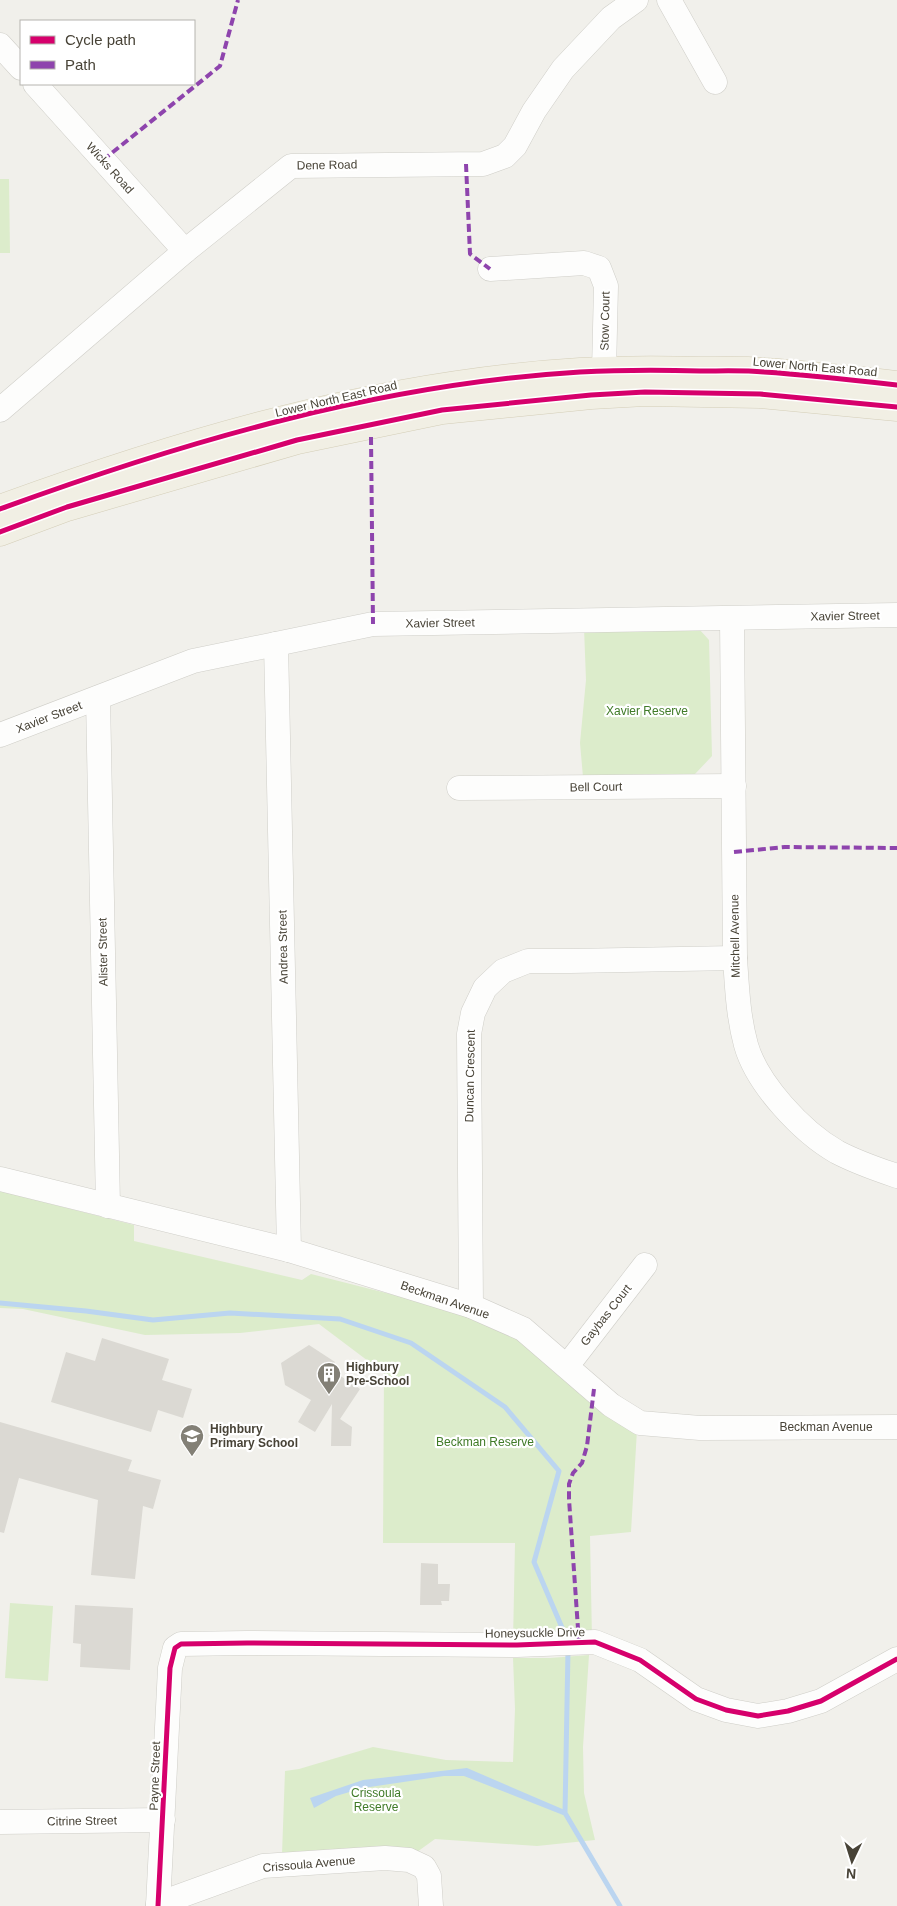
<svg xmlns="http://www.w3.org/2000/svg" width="897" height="1906" font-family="Arial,sans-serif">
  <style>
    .green { fill: #dceccb }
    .water { fill: #bbd5f0 }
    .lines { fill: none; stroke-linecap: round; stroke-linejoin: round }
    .stream { stroke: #bbd5f0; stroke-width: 5 }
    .building { fill: #dbd9d3 }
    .minor-casing { stroke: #cfcec8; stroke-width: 25 }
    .major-casing { stroke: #d4ceb8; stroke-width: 29 }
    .minor { stroke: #fdfdfc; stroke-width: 24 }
    .major { stroke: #f1efe4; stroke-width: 28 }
    .quiet { stroke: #8e44ad; stroke-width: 4; stroke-dasharray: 8 4; stroke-linecap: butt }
    .cycleway-casing { stroke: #fff; stroke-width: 8 }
    .cycleway { stroke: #d6006c; stroke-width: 5 }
    .labels { text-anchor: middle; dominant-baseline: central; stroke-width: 4.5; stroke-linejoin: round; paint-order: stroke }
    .street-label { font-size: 12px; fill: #484337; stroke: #fff }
    .park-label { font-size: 12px; fill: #407b28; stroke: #fff }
    .poi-label { font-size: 12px; font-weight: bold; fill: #484337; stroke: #fff; text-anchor: start }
  </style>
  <rect width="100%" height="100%" fill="#f1f0eb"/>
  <g class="green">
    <path d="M 0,179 L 9,179 L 10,253 L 0,253 Z"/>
    <path d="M 584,628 L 699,629 L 709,640 L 712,756 L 695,774 L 583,777 L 580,743 L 586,680 Z"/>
    <path d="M 0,1191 L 134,1225 L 134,1241 L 302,1280 L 311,1274 L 465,1313 L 515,1338 L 637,1430 L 631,1532 L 590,1536 L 592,1639 L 513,1641 L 515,1543 L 383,1543 L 384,1373 L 319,1324 L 240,1333 L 145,1335 L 23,1309 L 0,1308 Z"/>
    <path d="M 10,1603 L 53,1606 L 48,1681 L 5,1678 Z"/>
    <path d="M 589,1655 L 583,1747 L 584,1793 L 595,1840 L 537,1846 L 435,1839 L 417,1852 L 327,1850 L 282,1854 L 285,1771 L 299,1769 L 373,1747 L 446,1760 L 513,1762 L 515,1709 L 513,1658 L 550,1658 Z"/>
  </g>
  <path class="water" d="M 467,1768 L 567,1811 L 563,1815 L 464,1776 L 444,1776 L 363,1788 L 336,1796 L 314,1808 L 310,1798 L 363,1780 Z"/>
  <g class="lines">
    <g class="stream">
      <path d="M 0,1303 L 86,1311 L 153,1320 L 230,1313 L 340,1319 L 411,1343 L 505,1407 L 559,1471 L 534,1562 L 566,1637"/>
      <path d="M 568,1650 L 565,1813 L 620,1906"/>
    </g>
  </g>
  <g class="building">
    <path d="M 102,1338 L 169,1359 L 162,1380 L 192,1389 L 183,1418 L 158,1410 L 151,1432 L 51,1402 L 66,1352 L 95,1361 Z"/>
    <path d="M 309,1345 L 335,1362 L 330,1369 L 360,1389 L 340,1419 L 352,1427 L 351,1446 L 331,1446 L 332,1404 L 315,1432 L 298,1422 L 311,1400 L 285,1385 L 281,1363 Z"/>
    <path d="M 0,1422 L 132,1460 L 128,1471 L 161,1480 L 153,1509 L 143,1506 L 135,1579 L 91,1575 L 98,1500 L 19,1478 L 4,1533 L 0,1532 Z"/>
    <path d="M 421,1563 L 438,1564 L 438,1584 L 450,1584 L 449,1601 L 441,1601 L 442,1605 L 420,1605 Z"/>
    <path d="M 75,1605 L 133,1608 L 130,1670 L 80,1667 L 81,1644 L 73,1643 Z"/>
  </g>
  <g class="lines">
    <g class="minor-casing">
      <g id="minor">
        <path d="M 669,0 L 715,82"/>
        <path d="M 0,45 L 21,68"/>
        <path d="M 35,84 L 185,251"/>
        <path d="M 490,269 L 584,263 L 599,268 L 606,286 L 604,371 L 605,390"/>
        <path d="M 0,410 L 185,251 L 291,166 L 483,164 L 505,156 L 515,146 L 534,111 L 563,69 L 611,18 L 636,0"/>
        <path d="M 732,619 L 735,958 C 737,987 738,1016 746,1045 C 757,1084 802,1132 837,1152 C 856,1162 876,1169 897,1176"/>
        <path d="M 276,644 L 289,1250"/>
        <path d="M 98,698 L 108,1206"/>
        <path d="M 0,735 L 193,661 L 373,624 L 897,615"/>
        <path d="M 459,788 L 734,786"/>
        <path d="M 0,1179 L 289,1250 L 471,1306 L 523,1329 L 611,1405 L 640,1423 L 700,1428 L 897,1427"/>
        <path d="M 471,1306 L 469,1034 L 473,1013 L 485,988 L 503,971 L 528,961 L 570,961 L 735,958"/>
        <path d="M 567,1366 L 645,1265"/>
        <path d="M 0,1822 L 163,1820"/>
        <path d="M 158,1904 L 263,1866 L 385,1858 L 409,1860 L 424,1867 L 429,1876 L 431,1906"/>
        <path d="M 158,1906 L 170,1668 L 175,1648 L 181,1644 L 247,1643 L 517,1645 L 595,1642 L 640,1660 L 696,1699 L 726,1710 L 758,1716 L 788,1711 L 821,1701 L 897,1659"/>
      </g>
    </g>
    <g class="major-casing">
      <g id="major">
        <path d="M 0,509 C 186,441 381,384 580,372 C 620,370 660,370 700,371 C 721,371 743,370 764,372 C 809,375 853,380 897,385"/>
        <path d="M 0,532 L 67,507 L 297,440 L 442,410 L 591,395 L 645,392 L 760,394 L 897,407"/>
      </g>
    </g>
    <use href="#minor" class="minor"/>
    <use href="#major" class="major"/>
    <g class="quiet">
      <path d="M 103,160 L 220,66 L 238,0"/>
      <path d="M 466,164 L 470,254 L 490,269"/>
      <path d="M 371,437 L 373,624"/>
      <path d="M 734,852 L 785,847 L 897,848"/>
      <path d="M 579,1643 L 569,1499 L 569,1484 L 573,1473 L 582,1463 L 587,1446 L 594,1389"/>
    </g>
    <g class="cycleway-casing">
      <g id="cycleway">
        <path d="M 0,509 C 186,441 381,384 580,372 C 620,370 660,370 700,371 C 721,371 743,370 764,372 C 809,375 853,380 897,385"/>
        <path d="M 0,532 L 67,507 L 297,440 L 442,410 L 591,395 L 645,392 L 760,394 L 897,407"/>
        <path d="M 158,1906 L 170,1668 L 175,1648 L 181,1644 L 247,1643 L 517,1645 L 595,1642 L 640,1660 L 696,1699 L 726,1710 L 758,1716 L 788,1711 L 821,1701 L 897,1659"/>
      </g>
    </g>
    <use href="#cycleway" class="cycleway"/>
  </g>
  <defs>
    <g id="building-pin" transform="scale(1.25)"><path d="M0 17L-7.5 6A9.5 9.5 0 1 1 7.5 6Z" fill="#838076" stroke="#fff"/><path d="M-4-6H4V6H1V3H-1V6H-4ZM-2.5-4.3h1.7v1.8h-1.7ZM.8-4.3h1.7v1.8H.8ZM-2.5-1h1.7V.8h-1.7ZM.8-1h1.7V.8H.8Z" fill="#fff"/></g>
    <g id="school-pin" transform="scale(1.25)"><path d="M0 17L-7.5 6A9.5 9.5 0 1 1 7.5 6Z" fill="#838076" stroke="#fff"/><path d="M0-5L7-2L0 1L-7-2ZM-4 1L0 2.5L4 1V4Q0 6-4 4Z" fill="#fff"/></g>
  </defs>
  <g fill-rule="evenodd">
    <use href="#building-pin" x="329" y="1374"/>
    <use href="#school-pin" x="192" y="1436"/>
  </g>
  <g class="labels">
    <g class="street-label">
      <text transform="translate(327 165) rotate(-1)">Dene Road</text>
      <text transform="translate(110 168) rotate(48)">Wicks Road</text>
      <text transform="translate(605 321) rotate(-89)">Stow Court</text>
      <text transform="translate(815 367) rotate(5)">Lower North East Road</text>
      <text transform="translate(336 399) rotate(-13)">Lower North East Road</text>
      <text transform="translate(845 616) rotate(-1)">Xavier Street</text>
      <text transform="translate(440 623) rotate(-1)">Xavier Street</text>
      <text transform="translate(49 717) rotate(-21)">Xavier Street</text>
      <text transform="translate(596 787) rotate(-1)">Bell Court</text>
      <text transform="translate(735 936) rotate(-91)">Mitchell Avenue</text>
      <text transform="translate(283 947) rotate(-91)">Andrea Street</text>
      <text transform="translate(103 952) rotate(-91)">Alister Street</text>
      <text transform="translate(470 1076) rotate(-89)">Duncan Crescent</text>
      <text transform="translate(445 1300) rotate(19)">Beckman Avenue</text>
      <text transform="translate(606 1315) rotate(-52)">Gaybas Court</text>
      <text x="826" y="1427">Beckman Avenue</text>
      <text transform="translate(535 1633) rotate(-1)">Honeysuckle Drive</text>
      <text transform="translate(155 1776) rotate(-88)">Payne Street</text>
      <text transform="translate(82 1821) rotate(-1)">Citrine Street</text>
      <text transform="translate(309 1864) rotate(-5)">Crissoula Avenue</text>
    </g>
    <g class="park-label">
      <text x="647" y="711">Xavier Reserve</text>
      <text x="485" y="1442">Beckman Reserve</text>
      <text x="376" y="1793">Crissoula<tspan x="376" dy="14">Reserve</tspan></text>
    </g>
    <g class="poi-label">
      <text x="346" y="1367">Highbury<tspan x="346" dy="14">Pre-School</tspan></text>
      <text x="210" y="1429">Highbury<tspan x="210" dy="14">Primary School</tspan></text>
    </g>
  </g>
  <rect x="20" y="20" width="175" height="65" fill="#ffffff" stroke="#b6b4af"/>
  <rect x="30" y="36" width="25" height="8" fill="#d6006c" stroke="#b6b4af"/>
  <text x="65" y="45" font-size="15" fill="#484337">Cycle path</text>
  <rect x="30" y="61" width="25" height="8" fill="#8e44ad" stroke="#b6b4af"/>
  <text x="65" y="70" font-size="15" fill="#484337">Path</text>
  <g transform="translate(852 1861) rotate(184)" stroke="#ffffff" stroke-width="4" paint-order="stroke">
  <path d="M0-4L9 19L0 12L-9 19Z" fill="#484337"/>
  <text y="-8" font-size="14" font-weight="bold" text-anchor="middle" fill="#484337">N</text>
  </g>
</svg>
